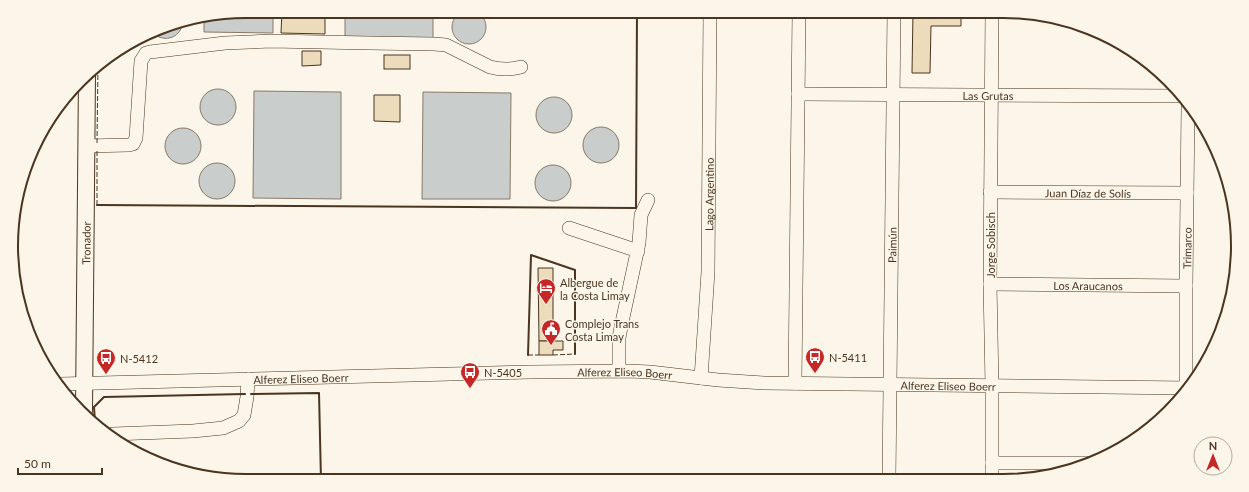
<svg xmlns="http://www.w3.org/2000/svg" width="1249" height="492" font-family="Lato,sans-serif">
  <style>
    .water { fill: #c9cecd; stroke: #887966 }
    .building { fill: #ecdcbc; stroke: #4a3520 }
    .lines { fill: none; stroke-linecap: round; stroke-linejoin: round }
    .minor-casing { stroke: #4a3520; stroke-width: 14 }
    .major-casing { stroke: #4a3520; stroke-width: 18 }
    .minor { stroke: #fbf6e9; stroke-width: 13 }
    .major { stroke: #fbf6e9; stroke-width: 16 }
    .fence { stroke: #4a3520; stroke-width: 1; stroke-dasharray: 5 2; stroke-linecap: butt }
    .wall { stroke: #4a3520; stroke-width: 2 }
    .labels { text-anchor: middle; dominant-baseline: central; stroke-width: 3; stroke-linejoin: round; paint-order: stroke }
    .street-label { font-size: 11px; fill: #4a3520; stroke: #fbf6e9 }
    .poi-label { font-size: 11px; fill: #4a3520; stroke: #fbf6e9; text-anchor: start }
    .rim { fill: none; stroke: #4a3520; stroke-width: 2 }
  </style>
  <rect width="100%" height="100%" fill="#fbf6e9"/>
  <g class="water">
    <circle cx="469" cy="27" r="17"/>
    <path d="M 246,11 L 273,11 L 273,33 L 204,32 L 204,18 Z"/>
    <rect x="345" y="11" width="88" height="27"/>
    <path d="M 183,21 C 182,37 165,44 153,33 L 170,24 Z"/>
    <circle cx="218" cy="107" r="18"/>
    <path d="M 254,91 L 341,92 L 341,199 L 253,198 Z"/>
    <path d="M 423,92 L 511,93 L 510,199 L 422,199 Z"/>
    <circle cx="554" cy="115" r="18"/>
    <circle cx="601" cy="145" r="18"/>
    <circle cx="183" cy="146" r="18"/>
    <circle cx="217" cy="181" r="18"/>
    <circle cx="553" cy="183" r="18"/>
  </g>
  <g class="building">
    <path d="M 282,11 L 325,11 L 325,34 L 281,33 Z"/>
    <path d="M 913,11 L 961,11 L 961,26 L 931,26 L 930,73 L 912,73 Z"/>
    <path d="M 302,51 L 321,51 L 321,65 L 302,66 Z"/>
    <rect x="384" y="55" width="26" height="14"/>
    <path d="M 374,95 L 400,95 L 400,122 L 374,121 Z"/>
    <path d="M 538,268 L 553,268 L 553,341 L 539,341 Z"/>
    <path d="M 539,341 L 563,341 L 563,350 L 553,350 L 553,355 L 539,355 Z"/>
  </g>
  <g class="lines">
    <g class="minor-casing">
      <g id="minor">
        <path d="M 992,11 L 990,284 L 992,385 L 992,479"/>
        <path id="s1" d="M 798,94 L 1179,96"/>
        <path d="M 86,146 L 129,145 L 133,144 L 136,138 L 141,61 L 146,53 L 150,52 L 225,43 L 271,41 L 369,43 L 434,44 L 446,45 L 490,67 C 501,70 509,70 521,67"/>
        <path id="s2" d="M 990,192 L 1187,193"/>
        <path d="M 569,228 L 638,251"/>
        <path id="s3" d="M 990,284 L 1186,286"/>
        <path d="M 619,371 L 619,338 L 621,327 L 639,243 L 641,215 L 648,200"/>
        <path id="s4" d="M 701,378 L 708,272 L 710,11"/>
        <path d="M 795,383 L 799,11"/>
        <path id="s5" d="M 61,384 L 531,372 L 629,371 L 650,372 L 718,380 L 764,383 L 1189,388"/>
        <path id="s6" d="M 1186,388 L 1186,286 L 1188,108"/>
        <path d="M 113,434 L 193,431 L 223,428 L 239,421 L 244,415 L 247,397 L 248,379"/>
        <path d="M 992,463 L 1086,463"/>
        <path id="s7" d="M 889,479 L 894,11"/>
      </g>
    </g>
    <g class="major-casing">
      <g id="major">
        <path id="s8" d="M 84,411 L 87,74"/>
      </g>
    </g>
    <use href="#minor" class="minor"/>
    <use href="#major" class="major"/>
    <g class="fence">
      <path d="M 97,143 L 98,65"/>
      <path d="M 97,205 L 97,149"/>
      <path d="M 528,355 L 539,355"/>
      <path d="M 553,355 L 575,354"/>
    </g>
    <g class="wall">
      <path d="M 97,205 L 636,208 L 637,11"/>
      <path d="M 528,355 L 531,255 L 575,270 L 575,354"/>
      <path d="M 251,394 L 319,393 L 321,481"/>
      <path d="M 95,423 L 94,407 L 104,397 L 245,394"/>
    </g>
  </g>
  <defs>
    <g id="hotel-pin" transform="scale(1)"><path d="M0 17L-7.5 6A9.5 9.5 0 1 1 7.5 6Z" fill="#c62828" stroke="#fbf6e9"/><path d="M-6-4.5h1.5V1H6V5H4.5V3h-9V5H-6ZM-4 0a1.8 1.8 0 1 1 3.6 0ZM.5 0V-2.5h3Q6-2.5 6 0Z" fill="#fff"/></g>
    <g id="civic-pin" transform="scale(1)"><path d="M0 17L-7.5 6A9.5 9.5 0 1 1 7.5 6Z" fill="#c62828" stroke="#fbf6e9"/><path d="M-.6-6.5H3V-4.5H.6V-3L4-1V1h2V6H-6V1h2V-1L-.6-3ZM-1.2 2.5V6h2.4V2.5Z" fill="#fff"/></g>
    <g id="bus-pin" transform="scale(1)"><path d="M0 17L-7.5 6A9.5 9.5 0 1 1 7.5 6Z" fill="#c62828" stroke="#fbf6e9"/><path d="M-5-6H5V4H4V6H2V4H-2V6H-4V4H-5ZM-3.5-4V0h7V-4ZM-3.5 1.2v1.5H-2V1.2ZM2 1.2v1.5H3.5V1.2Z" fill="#fff"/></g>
  </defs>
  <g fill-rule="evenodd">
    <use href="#hotel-pin" x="546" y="288"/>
    <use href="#civic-pin" x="551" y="329"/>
    <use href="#bus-pin" x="815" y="357"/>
    <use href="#bus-pin" x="106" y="358"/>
    <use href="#bus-pin" x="470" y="372"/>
  </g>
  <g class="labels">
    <g class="street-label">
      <text stroke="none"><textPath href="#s1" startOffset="190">Las Grutas</textPath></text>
      <text stroke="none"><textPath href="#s2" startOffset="98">Juan Díaz de Solís</textPath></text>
      <text stroke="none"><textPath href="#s4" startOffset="184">Lago Argentino</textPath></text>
      <text stroke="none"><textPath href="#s8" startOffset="168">Tronador</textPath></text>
      <text stroke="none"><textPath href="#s7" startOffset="234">Paimún</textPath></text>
      <text transform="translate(990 245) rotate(-90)">Jorge Sobisch</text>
      <text stroke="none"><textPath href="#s6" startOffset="140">Trimarco</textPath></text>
      <text stroke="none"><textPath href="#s3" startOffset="98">Los Araucanos</textPath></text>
      <text stroke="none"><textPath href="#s5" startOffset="564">Alferez Eliseo Boerr</textPath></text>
      <text stroke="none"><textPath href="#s5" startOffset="240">Alferez Eliseo Boerr</textPath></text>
      <text stroke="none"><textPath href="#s5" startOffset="888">Alferez Eliseo Boerr</textPath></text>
    </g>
    <g class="poi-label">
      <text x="560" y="282">Albergue de<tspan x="560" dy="13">la Costa Limay</tspan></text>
      <text x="565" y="323">Complejo Trans<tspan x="565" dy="13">Costa Limay</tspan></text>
      <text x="829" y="357">N-5411</text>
      <text x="120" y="358">N-5412</text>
      <text x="484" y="372">N-5405</text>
    </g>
  </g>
  <path d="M0 0H1249V492H0ZM246 18H1003A228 228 0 0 1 1231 246V246A228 228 0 0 1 1003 474H246A228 228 0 0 1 18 246V246A228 228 0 0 1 246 18Z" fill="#fbf6e9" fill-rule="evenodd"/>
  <path class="rim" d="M246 18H1003A228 228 0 0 1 1231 246V246A228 228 0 0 1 1003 474H246A228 228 0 0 1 18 246V246A228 228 0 0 1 246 18Z"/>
  <g transform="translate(1213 456)"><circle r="19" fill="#fbf6e9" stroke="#b4a999"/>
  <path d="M0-3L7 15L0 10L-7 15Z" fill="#c62828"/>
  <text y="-6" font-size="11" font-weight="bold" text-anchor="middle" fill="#4a3520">N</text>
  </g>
  <path d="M18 468v6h84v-6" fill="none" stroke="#4a3520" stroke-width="2"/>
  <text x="24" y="468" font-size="12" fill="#4a3520" stroke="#fbf6e9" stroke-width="3" paint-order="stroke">50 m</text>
</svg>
